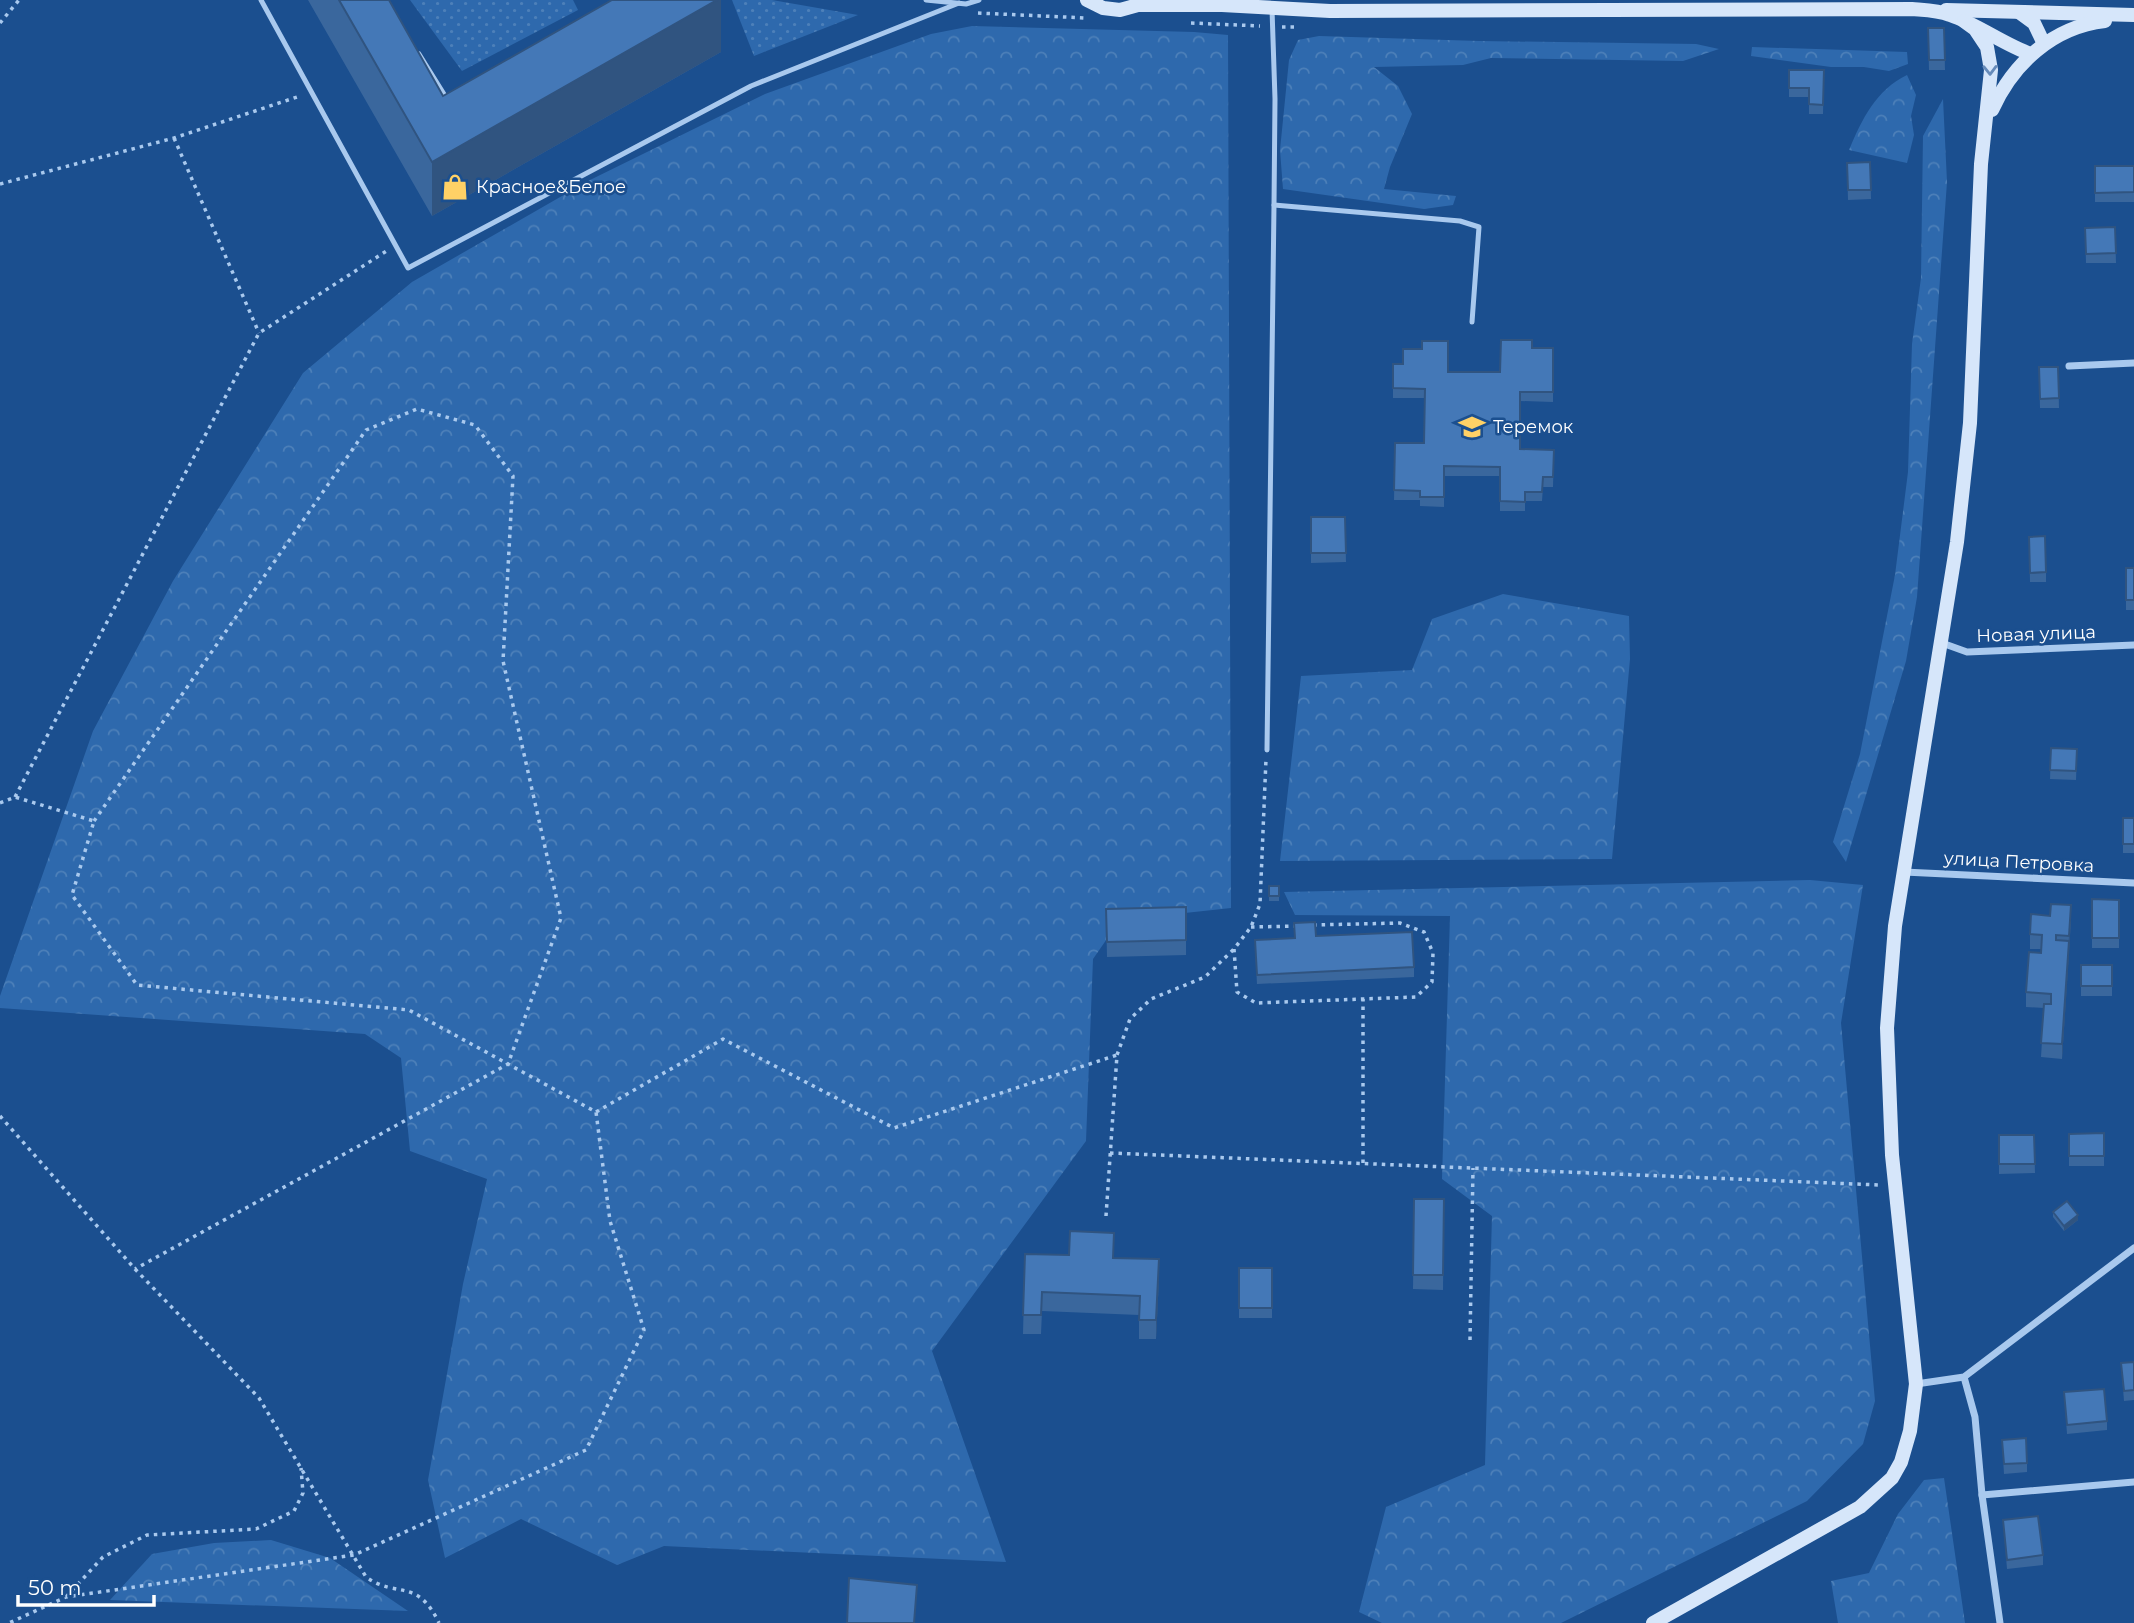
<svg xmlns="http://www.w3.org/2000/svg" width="2134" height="1623" font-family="Montserrat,sans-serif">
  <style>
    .grass { fill: url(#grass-dots) }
    .forest { fill: url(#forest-crowns) }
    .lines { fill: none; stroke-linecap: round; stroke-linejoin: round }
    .path { stroke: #a9c9ee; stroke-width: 3.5; stroke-dasharray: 3.5 5; stroke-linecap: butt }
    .lane { stroke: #a9c9ee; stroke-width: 5 }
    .street { stroke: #a9c9ee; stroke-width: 7 }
    .secondary { stroke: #d6e6fa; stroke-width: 14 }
    .wall { fill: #3a679d }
    .shaded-wall { fill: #305480 }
    .building { fill: #4478b7; stroke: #305480; stroke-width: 2 }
    .oneway { stroke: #668bba }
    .labels { text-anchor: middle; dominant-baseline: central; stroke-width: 5; stroke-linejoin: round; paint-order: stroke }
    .poi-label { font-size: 18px; fill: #fff; stroke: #1b4f8f; text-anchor: start }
    .street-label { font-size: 18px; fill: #fff; stroke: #1b4f8f }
  </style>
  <defs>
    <pattern id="grass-dots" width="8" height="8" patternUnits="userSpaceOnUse" patternTransform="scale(1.75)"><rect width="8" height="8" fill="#2e69ad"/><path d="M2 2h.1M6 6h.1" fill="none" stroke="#4d80b9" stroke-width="1.8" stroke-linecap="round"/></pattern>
    <pattern id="forest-crowns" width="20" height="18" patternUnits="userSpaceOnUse" patternTransform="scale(1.75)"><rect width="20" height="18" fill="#2e69ad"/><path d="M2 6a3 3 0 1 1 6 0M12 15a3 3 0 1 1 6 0" fill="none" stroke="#4d80b9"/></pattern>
  </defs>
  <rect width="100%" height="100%" fill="#1b4f8f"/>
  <g class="grass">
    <path d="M 410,0 L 573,0 L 578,10 L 462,71 Z"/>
    <path d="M 732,0 L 772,0 L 858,15 L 754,56 Z"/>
  </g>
  <g class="forest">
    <path d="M 972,26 L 1194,32 L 1228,35 L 1231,908 L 1120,920 L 1093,959 L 1086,1141 L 932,1351 L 1006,1562 L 664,1546 L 617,1565 L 521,1519 L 445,1558 L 428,1480 L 463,1284 L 487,1179 L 410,1151 L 401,1058 L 365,1034 L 0,1008 L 0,996 L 93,731 L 173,581 L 303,373 L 412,282 L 588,181 L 765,94 L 931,34 Z"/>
    <path d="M 1319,36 L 1479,41 L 1696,44 L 1719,49 L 1683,61 L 1491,58 L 1463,65 L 1374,67 L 1398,86 L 1412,114 L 1390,167 L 1384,189 L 1456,196 L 1453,205 L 1424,209 L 1283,189 L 1280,150 L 1289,60 L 1298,40 Z"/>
    <path d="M 1752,47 L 1907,52 L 1908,64 L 1889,71 L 1864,67 L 1831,67 L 1751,56 Z"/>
    <path d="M 1907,75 L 1916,95 L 1911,116 L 1914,135 L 1907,163 L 1849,150 C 1862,119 1876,90 1907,75 Z"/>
    <path d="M 1943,99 L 1947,182 L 1917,597 L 1906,661 L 1846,862 L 1833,842 L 1860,754 L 1895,575 L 1908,472 L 1912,344 L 1921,278 L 1923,136 Z"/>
    <path d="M 1503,594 L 1629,616 L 1630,659 L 1612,859 L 1280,861 L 1301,676 L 1412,670 L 1432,619 Z"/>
    <path d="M 1810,880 L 1863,885 L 1841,1023 L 1875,1401 L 1863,1444 L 1807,1501 L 1561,1623 L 1382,1623 L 1359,1612 L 1386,1507 L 1485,1465 L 1492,1216 L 1442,1179 L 1450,916 L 1295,915 L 1284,892 Z"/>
    <path d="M 1944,1478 L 1965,1623 L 1838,1623 L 1831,1581 L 1869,1573 L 1898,1514 L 1924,1480 Z"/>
    <path d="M 271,1540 L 330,1558 L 408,1611 L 110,1600 L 152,1554 L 214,1543 Z"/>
  </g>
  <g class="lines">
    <g class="path">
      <path d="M 978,13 L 1086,18"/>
      <path d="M 0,23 L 19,0"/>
      <path d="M 1191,23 L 1260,26"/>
      <path d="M 1282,27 L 1299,27"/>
      <path d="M 174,138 L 259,333"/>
      <path d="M 0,184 L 174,138 L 300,96"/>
      <path d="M 15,797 L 259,333 L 388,250"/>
      <path d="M 0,803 L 15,797 L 94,821 L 72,895 L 137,985 L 409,1010 L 596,1112 L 610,1221 L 644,1330 L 586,1450 L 354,1555 L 66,1597 L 9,1623"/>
      <path d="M 94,821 L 366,430 L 417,409 L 475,425 L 513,476 L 503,661 L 561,918 L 508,1064 L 135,1269"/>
      <path d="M 1251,927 L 1298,926"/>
      <path d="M 1234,949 L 1237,992 L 1256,1003 L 1416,997 L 1432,982 L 1433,953 L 1424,932 L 1400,923 L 1313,925"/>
      <path d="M 596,1112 L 723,1039 L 894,1128 L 1117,1055"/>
      <path d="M 0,1116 L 135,1269 L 259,1398 L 366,1577 C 397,1599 417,1577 439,1623"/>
      <path d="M 1110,1153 L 1879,1185"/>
      <path d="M 1363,1163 L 1363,999"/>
      <path d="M 1106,1216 L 1117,1055 L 1130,1019 L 1151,999 L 1205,977 L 1234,949 L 1251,927 L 1260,904 L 1266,759"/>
      <path d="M 1470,1340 L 1473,1168"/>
      <path d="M 66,1597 L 103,1557 L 147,1535 L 256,1529 L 294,1511 L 303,1493 L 301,1468"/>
    </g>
    <g class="lane">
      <path d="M 261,0 L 408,268 L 751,86 L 959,3"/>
      <path d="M 926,0 L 966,4 L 979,0"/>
      <path d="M 419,54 L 447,99"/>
      <path d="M 1274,205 L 1460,221 L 1479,227 L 1472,322"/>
      <path d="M 1267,750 L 1274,205 L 1275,99 L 1272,9"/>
    </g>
    <g class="street">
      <path d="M 2069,366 L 2134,363"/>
      <path d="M 1942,643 L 1967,652 L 2134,645"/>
      <path d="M 1904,872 L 2134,883"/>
      <path d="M 1964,1377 L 1975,1417 L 1982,1495 L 2000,1623"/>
      <path d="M 1916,1384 L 1964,1377 L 2134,1248"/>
      <path d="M 1982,1495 L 2134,1482"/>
    </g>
    <g class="secondary">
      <path d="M 1087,0 L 1103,8 L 1120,10 L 1138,5 L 1222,5 L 1330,11 L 1912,9 C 1925,10 1938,10 1950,15 C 1979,25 2003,44 2031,54"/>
      <path d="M 1946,10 L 2134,15"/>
      <path d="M 2019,12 L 2034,23 L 2044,44"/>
      <path d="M 1992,110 C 2013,64 2052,27 2105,21"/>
      <path d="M 1653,1623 L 1860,1507 L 1892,1478 L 1901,1462 L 1910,1431 L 1916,1384 L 1892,1155 L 1887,1028 L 1895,926 L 1957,542 L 1970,423 L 1981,164 L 1991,70 L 1987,47 L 1975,29 L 1964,21"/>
    </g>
  </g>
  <g class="wall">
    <path d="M 308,0 L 389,0 L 443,96 L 721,0 L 721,52 L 432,216 Z"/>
    <path d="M 1928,28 L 1944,28 L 1945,70 L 1929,70 Z"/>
    <path d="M 1789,70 L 1824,70 L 1823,114 L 1809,114 L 1809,97 L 1789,97 Z"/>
    <path d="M 1870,162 L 1871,199 L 1848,200 L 1847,163 Z"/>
    <rect x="2095" y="166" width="39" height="36"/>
    <path d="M 2115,227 L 2116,263 L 2086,263 L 2085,228 Z"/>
    <path d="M 1532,348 L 1553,348 L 1553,402 L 1520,401 L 1520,449 L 1554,450 L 1553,487 L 1543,487 L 1542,501 L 1525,501 L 1525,511 L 1500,511 L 1500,476 L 1444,476 L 1444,507 L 1420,506 L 1420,500 L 1394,500 L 1395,443 L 1424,443 L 1425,398 L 1393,398 L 1393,364 L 1448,372 L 1500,372 Z"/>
    <path d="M 2039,367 L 2058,367 L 2059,408 L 2040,408 Z"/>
    <path d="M 1311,517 L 1345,517 L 1346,562 L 1311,563 Z"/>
    <path d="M 2029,537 L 2046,572 L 2046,582 L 2030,582 Z"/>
    <rect x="2126" y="568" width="8" height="42"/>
    <path d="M 2051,748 L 2077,749 L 2076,780 L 2050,779 Z"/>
    <rect x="2123" y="818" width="11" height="35"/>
    <rect x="1269" y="886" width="10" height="15"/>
    <path d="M 2092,899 L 2119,900 L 2119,948 L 2092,948 Z"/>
    <path d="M 1186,907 L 1186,955 L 1107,957 L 1106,909 Z"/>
    <path d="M 2071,920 L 2062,1059 L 2041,1057 L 2044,1008 L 2026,1007 L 2026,992 L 2041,953 L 2041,949 L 2030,949 L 2030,934 Z"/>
    <path d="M 1316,936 L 1414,967 L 1414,977 L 1257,984 L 1255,949 Z"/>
    <rect x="2081" y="965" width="31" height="31"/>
    <path d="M 2104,1133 L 2104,1166 L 2069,1166 L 2069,1134 Z"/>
    <path d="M 1999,1135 L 2034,1135 L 2035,1173 L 1999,1174 Z"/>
    <path d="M 1414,1199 L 1444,1199 L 1443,1290 L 1413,1289 Z"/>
    <path d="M 2053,1212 L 2078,1220 L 2064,1231 L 2053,1217 Z"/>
    <path d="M 1025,1254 L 1113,1258 L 1159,1278 L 1156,1339 L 1139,1339 L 1139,1315 L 1042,1311 L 1041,1334 L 1023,1334 Z"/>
    <rect x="1239" y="1268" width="33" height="50"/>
    <path d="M 2134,1362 L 2134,1400 L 2124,1401 L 2121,1363 Z"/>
    <path d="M 2064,1392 L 2107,1421 L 2107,1430 L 2067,1434 Z"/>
    <path d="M 2002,1440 L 2027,1463 L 2027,1472 L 2004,1474 Z"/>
    <path d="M 2003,1520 L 2043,1555 L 2043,1565 L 2007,1569 Z"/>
  </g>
  <g class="shaded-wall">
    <path d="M 717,0 L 721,0 L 721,52 L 432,216 L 432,162 Z"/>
    <path d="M 2071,905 L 2069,955 L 2062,1059 L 2062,1044 Z"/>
    <path d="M 2078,1215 L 2078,1220 L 2064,1231 L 2064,1226 Z"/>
    <path d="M 1159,1259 L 1159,1278 L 1156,1339 L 1156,1320 Z"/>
  </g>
  <g class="building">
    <path d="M 339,0 L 389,0 L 443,96 L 612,0 L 717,0 L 432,162 Z"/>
    <path d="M 1928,28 L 1944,28 L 1945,60 L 1929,60 Z"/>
    <path d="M 1789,70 L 1824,70 L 1823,105 L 1809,104 L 1809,88 L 1789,88 Z"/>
    <path d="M 1870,162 L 1871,190 L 1848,190 L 1847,163 Z"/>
    <path d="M 2095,166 L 2134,166 L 2134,192 L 2095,193 Z"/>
    <path d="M 2115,227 L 2116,253 L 2086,254 L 2085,228 Z"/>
    <path d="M 1501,340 L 1532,340 L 1532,348 L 1553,348 L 1553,392 L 1520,392 L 1520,449 L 1554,450 L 1553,477 L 1543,477 L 1542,492 L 1525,492 L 1525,502 L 1500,501 L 1500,467 L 1444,466 L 1444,497 L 1420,497 L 1420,491 L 1394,490 L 1395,443 L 1424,443 L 1425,389 L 1393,388 L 1393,364 L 1403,364 L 1403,349 L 1422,349 L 1422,341 L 1448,341 L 1448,372 L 1500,372 Z"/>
    <path d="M 2039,367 L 2058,367 L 2059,398 L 2040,399 Z"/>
    <path d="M 1311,517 L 1345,517 L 1346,553 L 1311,553 Z"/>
    <path d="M 2045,536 L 2046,572 L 2030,573 L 2029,537 Z"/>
    <rect x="2126" y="568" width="8" height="32"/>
    <path d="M 2051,748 L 2077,749 L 2076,771 L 2050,770 Z"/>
    <rect x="2123" y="818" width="11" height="26"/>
    <rect x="1269" y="886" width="10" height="10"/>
    <path d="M 2092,899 L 2119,900 L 2119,938 L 2092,938 Z"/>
    <path d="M 2051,904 L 2071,905 L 2069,936 L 2056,935 L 2056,940 L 2069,941 L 2062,1044 L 2041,1043 L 2044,1004 L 2051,1004 L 2051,994 L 2026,992 L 2029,952 L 2041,953 L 2042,935 L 2030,934 L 2031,914 L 2050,916 Z"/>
    <path d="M 1186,907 L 1186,940 L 1107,942 L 1106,909 Z"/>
    <path d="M 1315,922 L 1316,936 L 1412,932 L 1414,967 L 1257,975 L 1255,940 L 1295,938 L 1294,923 Z"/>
    <rect x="2081" y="965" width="31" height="21"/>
    <path d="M 2104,1133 L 2104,1156 L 2069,1156 L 2069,1134 Z"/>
    <path d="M 1999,1135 L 2034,1135 L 2035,1164 L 1999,1164 Z"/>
    <path d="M 1414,1199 L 1444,1199 L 1443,1275 L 1413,1275 Z"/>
    <path d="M 2067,1201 L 2078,1215 L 2064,1226 L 2053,1212 Z"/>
    <path d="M 1070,1231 L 1114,1233 L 1113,1258 L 1159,1259 L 1156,1320 L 1139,1320 L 1140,1296 L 1042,1292 L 1041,1315 L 1023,1315 L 1025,1254 L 1069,1255 Z"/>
    <rect x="1239" y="1268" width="33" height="40"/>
    <path d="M 2134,1362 L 2134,1390 L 2124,1391 L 2121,1363 Z"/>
    <path d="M 2104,1389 L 2107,1421 L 2067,1425 L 2064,1392 Z"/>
    <path d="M 2026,1438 L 2027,1463 L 2004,1464 L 2002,1440 Z"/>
    <path d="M 2038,1516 L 2043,1555 L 2007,1560 L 2003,1520 Z"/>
    <path d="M 849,1578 L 917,1585 L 914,1623 L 847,1623 Z"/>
  </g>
  <defs><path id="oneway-chevron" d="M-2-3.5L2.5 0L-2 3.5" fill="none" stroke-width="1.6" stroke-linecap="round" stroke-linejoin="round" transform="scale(1.75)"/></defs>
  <use class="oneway" href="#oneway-chevron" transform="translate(1990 70) rotate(89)"/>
  <defs>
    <g id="shop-bare" transform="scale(2.1)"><path d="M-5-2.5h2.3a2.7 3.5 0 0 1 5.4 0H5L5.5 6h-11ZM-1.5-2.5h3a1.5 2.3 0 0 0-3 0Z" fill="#ffd166" stroke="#1b4f8f" stroke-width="2.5" paint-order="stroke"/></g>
    <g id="school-bare" transform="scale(2.1)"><path d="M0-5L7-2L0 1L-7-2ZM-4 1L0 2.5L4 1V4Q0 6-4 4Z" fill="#ffd166" stroke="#1b4f8f" stroke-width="2.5" paint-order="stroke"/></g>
  </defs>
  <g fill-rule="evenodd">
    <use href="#shop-bare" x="455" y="187"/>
    <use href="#school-bare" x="1472" y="427"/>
  </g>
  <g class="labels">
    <g class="poi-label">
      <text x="476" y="187">Красное&amp;Белое</text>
      <text x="1493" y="427">Теремок</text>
    </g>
    <g class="street-label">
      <text transform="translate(2036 634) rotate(-2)">Новая улица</text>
      <text transform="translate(2019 862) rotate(3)">улица Петровка</text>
    </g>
  </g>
  <path d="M18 1595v10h136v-10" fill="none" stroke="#ffffff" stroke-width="3.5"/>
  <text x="28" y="1595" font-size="21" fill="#ffffff" stroke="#1b4f8f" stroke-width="5" paint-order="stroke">50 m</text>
</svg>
